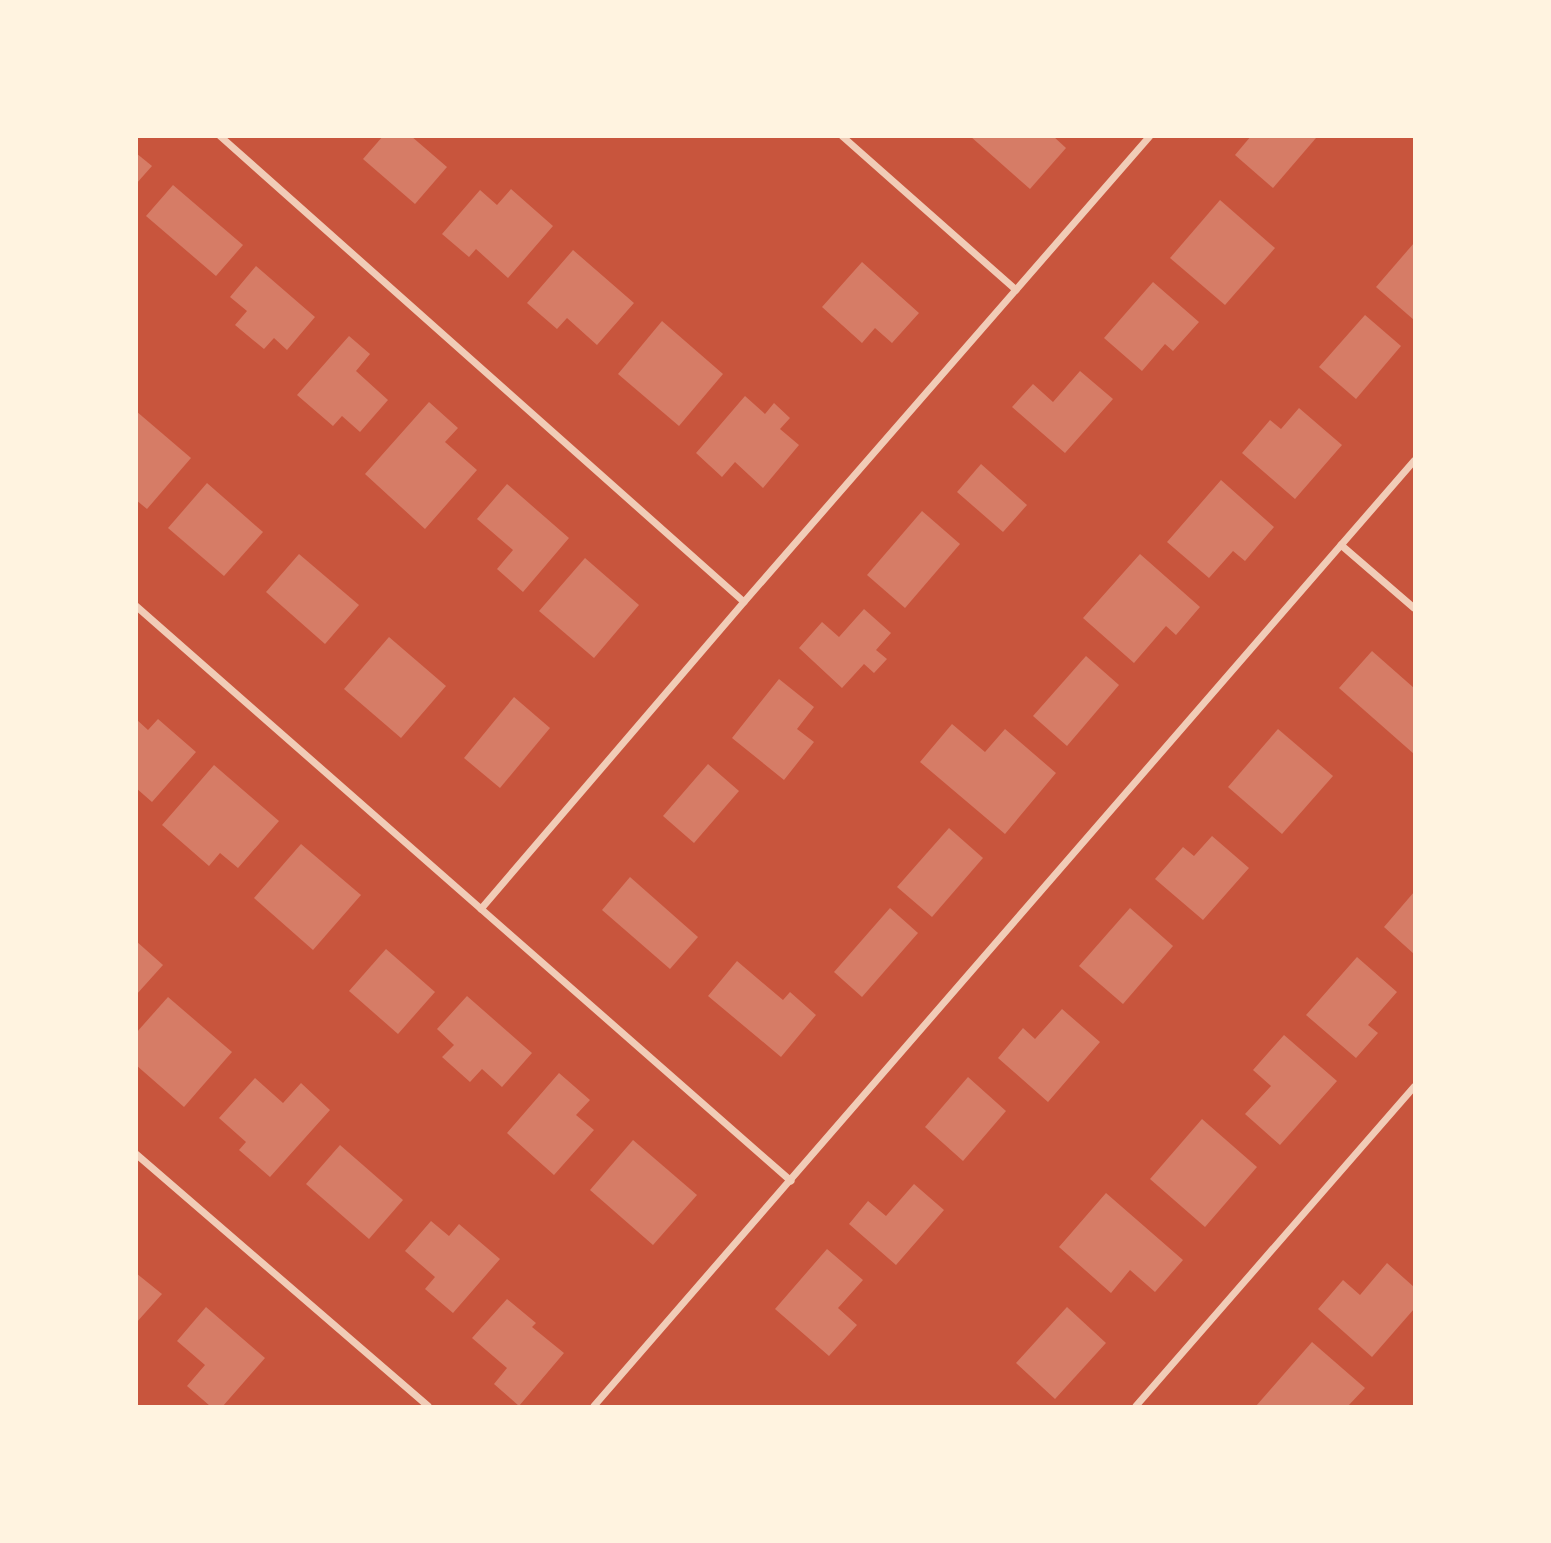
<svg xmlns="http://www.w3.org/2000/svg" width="1551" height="1543" font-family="Lora,serif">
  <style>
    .building { fill: #d67c66 }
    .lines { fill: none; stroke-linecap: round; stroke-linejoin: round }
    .minor { stroke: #f1ccb7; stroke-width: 7 }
  </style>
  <rect width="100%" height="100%" fill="#c8553d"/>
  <g class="building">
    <path d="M 383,136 L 411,136 L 447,167 L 415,204 L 363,159 Z"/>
    <path d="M 970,136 L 1053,136 L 1066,148 L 1030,189 Z"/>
    <path d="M 1251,136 L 1315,136 L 1316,138 L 1273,188 L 1235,155 Z"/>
    <path d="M 136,153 L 152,166 L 136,184 Z"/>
    <path d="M 173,185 L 243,245 L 216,276 L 146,216 Z"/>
    <path d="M 511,189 L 553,226 L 508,278 L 476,249 L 469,257 L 442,234 L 480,190 L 497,205 Z"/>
    <path d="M 1220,200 L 1275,248 L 1225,305 L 1170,258 Z"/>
    <path d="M 1414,243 L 1414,320 L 1376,287 Z"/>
    <path d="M 573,250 L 634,303 L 597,345 L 567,318 L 557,329 L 527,303 Z"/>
    <path d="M 862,262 L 919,313 L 892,343 L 875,328 L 862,343 L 822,307 Z"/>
    <path d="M 256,266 L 315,317 L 287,350 L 274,338 L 264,349 L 235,325 L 247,311 L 230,297 Z"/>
    <path d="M 1153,282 L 1199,322 L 1173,351 L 1165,344 L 1142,371 L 1104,338 Z"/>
    <path d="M 1365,315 L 1401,346 L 1356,399 L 1319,367 Z"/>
    <path d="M 662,321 L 723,374 L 679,426 L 618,374 Z"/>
    <path d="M 349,336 L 370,354 L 356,371 L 388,400 L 360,432 L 342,416 L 333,426 L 297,395 Z"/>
    <path d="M 1080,371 L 1113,399 L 1065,453 L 1012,407 L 1033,384 L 1053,402 Z"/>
    <path d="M 745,396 L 765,414 L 774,403 L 790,418 L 780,429 L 799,445 L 763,488 L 735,462 L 722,477 L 696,453 Z"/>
    <path d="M 429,402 L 458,428 L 445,442 L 477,470 L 425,529 L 365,474 Z"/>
    <path d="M 1299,408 L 1342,445 L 1295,499 L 1242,453 L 1270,420 L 1281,429 Z"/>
    <path d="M 136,411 L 191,458 L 147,509 L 136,500 Z"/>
    <path d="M 981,464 L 1027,505 L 1003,532 L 957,492 Z"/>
    <path d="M 1221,480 L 1274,527 L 1245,561 L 1233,551 L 1209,578 L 1167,542 Z"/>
    <path d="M 207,483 L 263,532 L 224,576 L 168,528 Z"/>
    <path d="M 507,484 L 569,538 L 523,592 L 497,569 L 513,550 L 477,519 Z"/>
    <path d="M 922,511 L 960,544 L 905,608 L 867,575 Z"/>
    <path d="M 299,554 L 359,605 L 325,644 L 266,592 Z"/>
    <path d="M 1140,554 L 1200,607 L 1176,635 L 1166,626 L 1134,663 L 1083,618 Z"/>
    <path d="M 585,558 L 639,605 L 594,658 L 539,611 Z"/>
    <path d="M 864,609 L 891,633 L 876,650 L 887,659 L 874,673 L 864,664 L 842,688 L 799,648 L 822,622 L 839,637 Z"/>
    <path d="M 389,637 L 446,686 L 401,738 L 344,689 Z"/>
    <path d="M 1372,651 L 1414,688 L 1414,754 L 1339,688 Z"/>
    <path d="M 1086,656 L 1119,685 L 1067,746 L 1033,716 Z"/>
    <path d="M 779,679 L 814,707 L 797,729 L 814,742 L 784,780 L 732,738 Z"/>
    <path d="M 514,697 L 550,728 L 500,788 L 464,758 Z"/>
    <path d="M 136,719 L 148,730 L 158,719 L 196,752 L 152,802 L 136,788 Z"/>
    <path d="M 952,724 L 985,752 L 1005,729 L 1056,773 L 1005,834 L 920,762 Z"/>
    <path d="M 1278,729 L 1333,776 L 1282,834 L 1228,787 Z"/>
    <path d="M 708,764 L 739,791 L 694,843 L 663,816 Z"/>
    <path d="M 214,765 L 279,821 L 238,868 L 220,853 L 209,866 L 162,825 Z"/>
    <path d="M 949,828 L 983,858 L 932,917 L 897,887 Z"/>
    <path d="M 1212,836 L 1249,868 L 1203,920 L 1155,879 L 1183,847 L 1194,856 Z"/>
    <path d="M 301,844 L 361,895 L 313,950 L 254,898 Z"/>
    <path d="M 630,877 L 698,937 L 670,969 L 602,910 Z"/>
    <path d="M 1414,892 L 1414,954 L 1384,927 Z"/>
    <path d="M 890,908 L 918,933 L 862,997 L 834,972 Z"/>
    <path d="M 1130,908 L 1173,946 L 1123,1004 L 1079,966 Z"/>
    <path d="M 136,941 L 163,965 L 136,995 Z"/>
    <path d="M 386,949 L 435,992 L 398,1034 L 349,991 Z"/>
    <path d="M 1357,957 L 1397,992 L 1368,1025 L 1378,1033 L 1356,1058 L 1306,1015 Z"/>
    <path d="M 737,961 L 783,1000 L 790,992 L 816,1015 L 781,1057 L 708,996 Z"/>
    <path d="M 467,996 L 532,1053 L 502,1087 L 482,1069 L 470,1082 L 442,1057 L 454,1045 L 437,1029 Z"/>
    <path d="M 168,997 L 232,1052 L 184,1107 L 136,1065 L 136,1033 Z"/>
    <path d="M 1062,1009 L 1100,1042 L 1048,1102 L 998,1058 L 1023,1028 L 1035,1039 Z"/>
    <path d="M 1284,1035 L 1337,1081 L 1280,1145 L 1245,1114 L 1271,1086 L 1253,1070 Z"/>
    <path d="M 559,1073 L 590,1100 L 576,1115 L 594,1130 L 554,1175 L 507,1133 Z"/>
    <path d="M 968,1077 L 1006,1111 L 963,1161 L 925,1127 Z"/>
    <path d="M 255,1078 L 283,1103 L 301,1083 L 330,1110 L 270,1177 L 239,1150 L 246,1142 L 219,1118 Z"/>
    <path d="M 1202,1119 L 1257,1167 L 1205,1227 L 1150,1179 Z"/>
    <path d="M 633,1140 L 697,1195 L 653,1245 L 590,1190 Z"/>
    <path d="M 340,1145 L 403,1200 L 369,1239 L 306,1184 Z"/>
    <path d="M 914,1184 L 944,1210 L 896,1265 L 849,1224 L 868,1201 L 886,1216 Z"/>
    <path d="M 1106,1193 L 1183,1260 L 1155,1292 L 1130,1270 L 1111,1293 L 1059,1247 Z"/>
    <path d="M 431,1221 L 449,1236 L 459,1224 L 500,1259 L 453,1313 L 425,1289 L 435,1277 L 405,1251 Z"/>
    <path d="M 827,1249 L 863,1280 L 838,1308 L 857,1325 L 829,1356 L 775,1309 Z"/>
    <path d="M 1387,1263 L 1414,1287 L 1414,1309 L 1372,1357 L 1318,1309 L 1343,1280 L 1360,1295 Z"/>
    <path d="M 136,1273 L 162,1294 L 136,1323 Z"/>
    <path d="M 507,1299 L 536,1323 L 532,1327 L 564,1353 L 519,1406 L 494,1384 L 507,1368 L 472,1338 Z"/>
    <path d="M 206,1307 L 265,1358 L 223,1406 L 210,1406 L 187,1386 L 205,1365 L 177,1341 Z"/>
    <path d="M 1067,1307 L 1106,1343 L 1055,1399 L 1016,1363 Z"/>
    <path d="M 1312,1342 L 1365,1388 L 1348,1406 L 1256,1406 Z"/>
  </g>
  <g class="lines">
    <g class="minor">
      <path d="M 220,136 L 744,602"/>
      <path d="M 842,136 L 1016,290"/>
      <path d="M 1341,545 L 1414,608"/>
      <path d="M 136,606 L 791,1181"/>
      <path d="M 481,909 L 744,602 L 1150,136"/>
      <path d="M 136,1154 L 428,1406"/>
      <path d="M 594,1406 L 1414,461"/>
      <path d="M 1136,1406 L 1414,1087"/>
    </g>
  </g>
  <rect width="1551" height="1543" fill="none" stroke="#fff3e0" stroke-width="276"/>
</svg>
